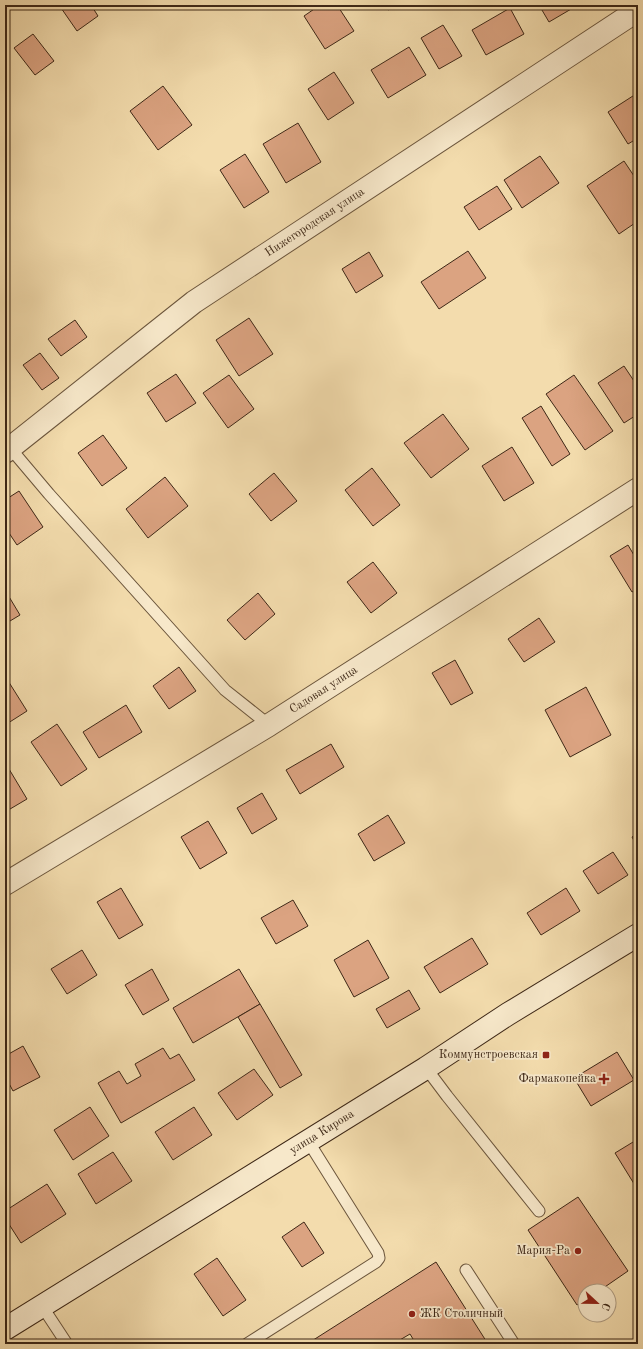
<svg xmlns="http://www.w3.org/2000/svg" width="643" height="1349" font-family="'Old Standard TT',serif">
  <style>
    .building { fill: #dba381; stroke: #3e2817 }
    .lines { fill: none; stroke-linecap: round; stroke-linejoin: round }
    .lane-casing { stroke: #6b553c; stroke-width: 13 }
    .street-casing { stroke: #6b553c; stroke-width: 24 }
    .secondary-casing { stroke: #3e2817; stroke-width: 24 }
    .lane { stroke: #f7e8ca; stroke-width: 11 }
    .street { stroke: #f7e8ca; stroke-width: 22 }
    .secondary { stroke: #f7e8ca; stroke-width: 22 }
    .poi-dot { fill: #8f2418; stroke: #f7e8ca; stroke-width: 1.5 }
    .labels { text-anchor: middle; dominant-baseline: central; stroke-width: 3.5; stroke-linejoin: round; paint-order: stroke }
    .street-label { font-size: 12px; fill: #3e2817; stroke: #f7e8ca }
    .poi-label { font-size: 12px; fill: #3e2817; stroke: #f7e8ca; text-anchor: end }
  </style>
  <rect width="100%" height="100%" fill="#f3dcad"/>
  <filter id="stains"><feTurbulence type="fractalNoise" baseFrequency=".005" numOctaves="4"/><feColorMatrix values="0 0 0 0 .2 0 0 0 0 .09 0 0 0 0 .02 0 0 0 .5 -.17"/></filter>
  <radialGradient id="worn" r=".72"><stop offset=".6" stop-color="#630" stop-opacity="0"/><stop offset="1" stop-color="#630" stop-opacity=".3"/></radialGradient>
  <g class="building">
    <path d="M 59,5 L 91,5 L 98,16 L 77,31 Z"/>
    <path d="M 320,5 L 337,5 L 354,31 L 325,49 L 304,16 Z"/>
    <path d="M 385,5 L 397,5 L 388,10 Z"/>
    <path d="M 539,5 L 578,5 L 549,22 Z"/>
    <path d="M 510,8 L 524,34 L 486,55 L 472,30 Z"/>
    <path d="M 443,25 L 462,56 L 439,69 L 421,38 Z"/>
    <path d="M 33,34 L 54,61 L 35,75 L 14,48 Z"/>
    <path d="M 409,47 L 426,75 L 388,98 L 371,70 Z"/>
    <path d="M 334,72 L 354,103 L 328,120 L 308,89 Z"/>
    <path d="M 163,86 L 192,125 L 158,150 L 130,111 Z"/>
    <path d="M 636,94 L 638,97 L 638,138 L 628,144 L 608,112 Z"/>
    <path d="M 298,123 L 321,162 L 286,183 L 263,144 Z"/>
    <path d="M 245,154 L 269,192 L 244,208 L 220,170 Z"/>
    <path d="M 540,156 L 559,183 L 522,208 L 504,180 Z"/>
    <path d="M 624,161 L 638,182 L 638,221 L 619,234 L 587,186 Z"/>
    <path d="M 497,186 L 512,209 L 479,230 L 464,207 Z"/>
    <path d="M 468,251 L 486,278 L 439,309 L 421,282 Z"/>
    <path d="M 369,252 L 383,276 L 356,293 L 342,269 Z"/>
    <path d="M 249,318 L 273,354 L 239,376 L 216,340 Z"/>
    <path d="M 75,320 L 87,337 L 61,356 L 48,339 Z"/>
    <path d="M 40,353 L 59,378 L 42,390 L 23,365 Z"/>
    <path d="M 624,366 L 638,387 L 638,414 L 624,423 L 598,383 Z"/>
    <path d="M 176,374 L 196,403 L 166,422 L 147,393 Z"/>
    <path d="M 229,375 L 254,409 L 228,428 L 203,393 Z"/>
    <path d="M 574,375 L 613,431 L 585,450 L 546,394 Z"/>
    <path d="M 541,406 L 570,454 L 552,466 L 522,418 Z"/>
    <path d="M 443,414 L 469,449 L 431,478 L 404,443 Z"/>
    <path d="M 103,435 L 127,468 L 102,486 L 78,453 Z"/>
    <path d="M 512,447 L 534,483 L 504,501 L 482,466 Z"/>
    <path d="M 372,468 L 400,505 L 373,526 L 345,490 Z"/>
    <path d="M 274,473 L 297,501 L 271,521 L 249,494 Z"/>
    <path d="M 165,477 L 188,506 L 148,538 L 126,509 Z"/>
    <path d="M 19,491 L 43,527 L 17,545 L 5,527 L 5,500 Z"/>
    <path d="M 628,545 L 638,562 L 638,589 L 632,592 L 610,556 Z"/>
    <path d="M 373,562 L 397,593 L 371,613 L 347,582 Z"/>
    <path d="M 5,590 L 20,615 L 5,624 Z"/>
    <path d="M 258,593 L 275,614 L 245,640 L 227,620 Z"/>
    <path d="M 539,618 L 555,642 L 524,662 L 508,639 Z"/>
    <path d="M 455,660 L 473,693 L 451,705 L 432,673 Z"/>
    <path d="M 179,667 L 196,691 L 169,709 L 153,686 Z"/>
    <path d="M 5,676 L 27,711 L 5,725 Z"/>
    <path d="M 586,687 L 611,735 L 570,757 L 545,710 Z"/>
    <path d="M 126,705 L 142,732 L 99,758 L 83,732 Z"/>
    <path d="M 57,724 L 87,769 L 61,786 L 31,742 Z"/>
    <path d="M 331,744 L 344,767 L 300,794 L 286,770 Z"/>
    <path d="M 6,764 L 27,799 L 5,812 L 5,765 Z"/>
    <path d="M 262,793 L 277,819 L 252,834 L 237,808 Z"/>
    <path d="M 388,815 L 405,843 L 374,861 L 358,834 Z"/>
    <path d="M 208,821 L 227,853 L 200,869 L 181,837 Z"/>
    <path d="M 638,833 L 638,848 L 632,837 Z"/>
    <path d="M 613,852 L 628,875 L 598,894 L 583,871 Z"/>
    <path d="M 121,888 L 143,925 L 119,939 L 97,902 Z"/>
    <path d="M 566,888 L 580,911 L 541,935 L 527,913 Z"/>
    <path d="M 293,900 L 308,926 L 276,944 L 261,918 Z"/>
    <path d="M 472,938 L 488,964 L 440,993 L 424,967 Z"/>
    <path d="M 368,940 L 389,978 L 354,997 L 334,960 Z"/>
    <path d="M 82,950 L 97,975 L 67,994 L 51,969 Z"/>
    <path d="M 152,969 L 169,1000 L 143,1015 L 125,985 Z"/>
    <path d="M 239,969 L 260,1004 L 193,1043 L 173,1008 Z"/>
    <path d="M 409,990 L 420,1009 L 387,1028 L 376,1009 Z"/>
    <path d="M 260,1004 L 302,1075 L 280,1088 L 238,1017 Z"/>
    <path d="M 23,1046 L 40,1077 L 13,1091 L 5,1076 L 5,1056 Z"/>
    <path d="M 163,1048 L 170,1059 L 179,1054 L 195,1080 L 121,1123 L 98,1083 L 119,1071 L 127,1084 L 141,1076 L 135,1064 Z"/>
    <path d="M 617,1052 L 634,1080 L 591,1106 L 574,1078 Z"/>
    <path d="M 254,1069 L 273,1095 L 237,1120 L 218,1093 Z"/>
    <path d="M 90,1107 L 109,1136 L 73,1160 L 54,1130 Z"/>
    <path d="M 194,1107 L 212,1135 L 173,1160 L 155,1132 Z"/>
    <path d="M 638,1139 L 638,1186 L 636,1187 L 615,1153 Z"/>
    <path d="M 113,1152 L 132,1181 L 96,1204 L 78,1174 Z"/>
    <path d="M 47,1184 L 66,1214 L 21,1243 L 5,1218 L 5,1211 Z"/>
    <path d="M 578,1197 L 628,1271 L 599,1291 L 585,1291 L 585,1300 L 577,1305 L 528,1230 Z"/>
    <path d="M 304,1222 L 324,1253 L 302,1267 L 282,1237 Z"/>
    <path d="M 217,1258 L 246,1300 L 223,1316 L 194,1274 Z"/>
    <path d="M 436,1262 L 488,1344 L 416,1344 L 410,1334 L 393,1344 L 307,1344 Z"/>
  </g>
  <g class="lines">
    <g class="lane-casing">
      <g id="lane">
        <path d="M 11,449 L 49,494 L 225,690 L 269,725"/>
        <path d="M 426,1068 L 447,1096 L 539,1211"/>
        <path d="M 466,1270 L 514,1344"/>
        <path d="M 42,1306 L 67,1344"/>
        <path d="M 247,1344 L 376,1262 L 379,1258 L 378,1253 L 308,1141"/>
      </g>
    </g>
    <g class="street-casing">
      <g id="street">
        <path id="s1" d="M 5,452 L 194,302 L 638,10"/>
        <path id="s2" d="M 5,884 L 269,725 L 638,489"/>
      </g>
    </g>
    <g class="secondary-casing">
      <g id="secondary">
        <path id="s3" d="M 5,1329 L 426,1068 L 508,1014 L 638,935"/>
      </g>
    </g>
    <use href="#lane" class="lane"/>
    <use href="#street" class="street"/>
    <use href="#secondary" class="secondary"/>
  </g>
  <g class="poi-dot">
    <rect x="542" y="1051" width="8" height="8" rx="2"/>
    <path d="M602 1073h4v4h4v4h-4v4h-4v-4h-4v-4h4z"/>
    <circle cx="578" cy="1251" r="4"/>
    <circle cx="412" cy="1314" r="4"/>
  </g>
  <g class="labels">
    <g class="street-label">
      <text stroke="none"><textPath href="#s1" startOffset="386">Нижегородская улица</textPath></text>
      <text stroke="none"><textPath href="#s2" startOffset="373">Садовая улица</textPath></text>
      <text stroke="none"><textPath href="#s3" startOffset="373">улица Кирова</textPath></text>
    </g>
    <g class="poi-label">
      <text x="538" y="1055">Коммунстроевская</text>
      <text x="596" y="1079">Фармакопейка</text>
      <text x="570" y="1251">Мария-Ра</text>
      <text x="420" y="1314" text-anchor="start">ЖК Столичный</text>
    </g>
  </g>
  <rect width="643" height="1349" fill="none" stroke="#f3dcad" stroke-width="20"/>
  <rect x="6" y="6" width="631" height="1337" fill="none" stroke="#3e2817" stroke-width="2"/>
  <rect x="10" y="10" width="623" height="1329" fill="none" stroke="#3e2817"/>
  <g transform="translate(597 1303) rotate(112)"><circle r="19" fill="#f7e8ca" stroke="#ad9b82"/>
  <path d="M0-3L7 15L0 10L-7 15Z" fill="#8f2418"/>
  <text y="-6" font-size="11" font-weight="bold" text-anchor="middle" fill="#3e2817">С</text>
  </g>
  <rect width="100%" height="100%" filter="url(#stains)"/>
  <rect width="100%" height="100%" fill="url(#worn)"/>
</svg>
